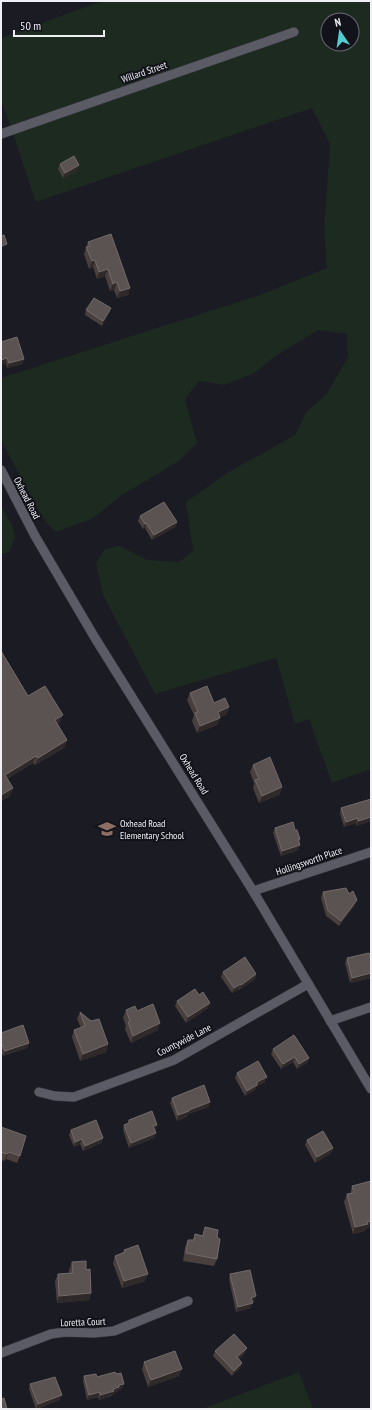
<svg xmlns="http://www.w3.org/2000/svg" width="372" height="1410" font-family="'PT Sans Narrow',sans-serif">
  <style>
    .green { fill: #1d2a1f; fill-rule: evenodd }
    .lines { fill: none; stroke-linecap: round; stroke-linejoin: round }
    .minor-casing { stroke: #35353b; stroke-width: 10 }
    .minor { stroke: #5b5b65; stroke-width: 9 }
    .wall { fill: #49403d }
    .shaded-wall { fill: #2f292a }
    .building { fill: #5b5351; stroke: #726b6a }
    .labels { text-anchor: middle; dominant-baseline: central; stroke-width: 4; stroke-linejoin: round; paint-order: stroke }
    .street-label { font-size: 10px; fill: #efeff5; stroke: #12121a }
    .poi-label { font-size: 10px; fill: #efeff5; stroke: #12121a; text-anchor: start }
  </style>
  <rect width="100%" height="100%" fill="#1b1b23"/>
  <g class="green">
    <path d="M 102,1 L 371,1 L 371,769 L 332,783 L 309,719 L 295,724 L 276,658 L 155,694 L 103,595 L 96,563 L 105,549 L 120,546 L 147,560 L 179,562 L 193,551 L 186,502 L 227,473 L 295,435 L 307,411 L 326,395 L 348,357 L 347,334 L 318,330 L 274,357 L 253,374 L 224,385 L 199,381 L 185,399 L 197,443 L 179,461 L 122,495 L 92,519 L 55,532 L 42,517 L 4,446 L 1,438 L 1,378 L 260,295 L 327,268 L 324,232 L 330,144 L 312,108 L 36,202 L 12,130 L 1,100 L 1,38 ZM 328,20 L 352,20 L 352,44 L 328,44 Z"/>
    <path d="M 1,506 L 12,525 L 15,538 L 9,552 L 1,555 Z"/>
    <path d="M 299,1372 L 313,1409 L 202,1409 Z"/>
  </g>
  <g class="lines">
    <g class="minor-casing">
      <g id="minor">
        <path d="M 1,134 L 294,32"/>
        <path d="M 1,470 L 35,536 L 95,638 L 253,891 L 371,1089"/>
        <path d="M 253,891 L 371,852"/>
        <path d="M 330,1021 L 371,1007"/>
        <path d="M 39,1092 L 55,1096 L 74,1097 L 174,1060 L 308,984"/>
        <path d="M 1,1353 L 51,1334 L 65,1332 L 94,1333 L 114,1331 L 188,1301"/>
      </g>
    </g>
    <use href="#minor" class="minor"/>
  </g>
  <g class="wall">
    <path d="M 60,164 L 79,165 L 77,171 L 63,178 L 58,169 Z"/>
    <path d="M 88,242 L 130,288 L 128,295 L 117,298 L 114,290 L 110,291 L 105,276 L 97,279 L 93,267 L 89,269 L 84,254 Z"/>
    <path d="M 111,308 L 109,313 L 102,326 L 85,315 L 86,310 Z"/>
    <path d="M 1,342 L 24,359 L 22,364 L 7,368 L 6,363 L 1,365 Z"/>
    <path d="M 140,516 L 177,522 L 175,527 L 152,540 L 145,528 L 143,529 L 138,521 Z"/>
    <path d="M 1,651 L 28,696 L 60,722 L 57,724 L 67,740 L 64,748 L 35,765 L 33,763 L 7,779 L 10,796 L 1,801 Z"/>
    <path d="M 190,693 L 214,703 L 229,707 L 226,715 L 220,717 L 217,725 L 197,733 L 192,721 L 194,715 L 187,700 Z"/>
    <path d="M 253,765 L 282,787 L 279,795 L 259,803 L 253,788 L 254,783 L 250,772 Z"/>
    <path d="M 371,799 L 371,821 L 356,826 L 356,823 L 344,827 L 340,813 L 341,808 Z"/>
    <path d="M 275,828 L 295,830 L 300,839 L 299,843 L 298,850 L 281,856 L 273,833 Z"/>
    <path d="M 323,892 L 355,905 L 339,926 L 326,916 L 321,898 Z"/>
    <path d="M 347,958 L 371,960 L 371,978 L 350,983 L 345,963 Z"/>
    <path d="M 223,972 L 256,974 L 255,979 L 239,990 L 239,989 L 232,993 L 221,977 Z"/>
    <path d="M 199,995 L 208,1008 L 186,1023 L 175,1006 L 177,1001 Z"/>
    <path d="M 126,1010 L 137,1011 L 158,1030 L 131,1043 L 125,1029 L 126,1026 L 123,1018 Z"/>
    <path d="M 80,1012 L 91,1021 L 108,1044 L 106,1052 L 80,1061 L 72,1037 L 74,1030 L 81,1028 L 77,1019 Z"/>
    <path d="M 1,1033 L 29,1043 L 27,1048 L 3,1056 L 1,1051 Z"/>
    <path d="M 273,1049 L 309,1058 L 307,1063 L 297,1069 L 293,1062 L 281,1069 L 271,1054 Z"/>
    <path d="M 237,1073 L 265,1082 L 256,1087 L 255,1090 L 245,1096 L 235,1078 Z"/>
    <path d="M 172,1098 L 209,1107 L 188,1114 L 188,1116 L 177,1121 L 170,1103 Z"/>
    <path d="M 129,1120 L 157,1125 L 155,1130 L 156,1133 L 154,1138 L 129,1148 L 123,1130 L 124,1125 L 128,1123 Z"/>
    <path d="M 1,1127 L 20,1156 L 17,1163 L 6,1159 L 4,1161 L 1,1160 Z"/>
    <path d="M 71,1130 L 103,1138 L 101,1143 L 83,1151 L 80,1144 L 74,1147 L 69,1135 Z"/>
    <path d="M 307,1140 L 333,1148 L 331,1153 L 315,1163 L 305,1145 Z"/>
    <path d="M 352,1186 L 366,1229 L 365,1231 L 353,1234 L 344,1202 L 347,1194 L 350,1194 Z"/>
    <path d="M 205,1227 L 217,1237 L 217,1259 L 214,1266 L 183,1261 L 185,1247 L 188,1240 L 193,1240 L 195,1234 L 202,1236 Z"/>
    <path d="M 124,1250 L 145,1281 L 122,1288 L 113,1263 L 115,1256 L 123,1253 Z"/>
    <path d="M 72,1262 L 86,1270 L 91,1293 L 89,1300 L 57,1303 L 55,1281 L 58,1274 L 69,1273 L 69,1270 Z"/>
    <path d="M 230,1274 L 254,1302 L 252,1302 L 251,1308 L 236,1312 L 229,1279 Z"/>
    <path d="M 247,1348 L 245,1353 L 239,1359 L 242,1363 L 240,1368 L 232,1376 L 213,1356 L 215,1351 Z"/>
    <path d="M 144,1362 L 179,1376 L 148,1387 L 142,1369 Z"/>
    <path d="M 84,1376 L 97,1377 L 122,1389 L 118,1390 L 117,1392 L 113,1393 L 112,1396 L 99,1400 L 98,1397 L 87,1400 L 83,1381 Z"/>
    <path d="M 30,1384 L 60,1400 L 36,1409 L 29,1389 Z"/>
  </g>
  <g class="shaded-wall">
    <path d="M 79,165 L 77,171 L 63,178 L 65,173 Z"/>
    <path d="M 7,244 L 6,246 L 1,248 L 1,246 Z"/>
    <path d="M 95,260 L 93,267 L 89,269 L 92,261 Z"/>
    <path d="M 108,269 L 105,276 L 97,279 L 99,272 Z"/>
    <path d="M 117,282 L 114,290 L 110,291 L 113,284 Z"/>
    <path d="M 130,288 L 128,295 L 117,298 L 120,291 Z"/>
    <path d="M 111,308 L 109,313 L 102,326 L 103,321 Z"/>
    <path d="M 7,358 L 6,363 L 1,365 L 1,360 Z"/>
    <path d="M 24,359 L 22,364 L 7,368 L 9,363 Z"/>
    <path d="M 177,522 L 175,527 L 152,540 L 154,535 Z"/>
    <path d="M 146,523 L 145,528 L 143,529 L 145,524 Z"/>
    <path d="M 229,707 L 226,715 L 215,719 L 218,712 Z"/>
    <path d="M 63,715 L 60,722 L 52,727 L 55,720 Z"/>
    <path d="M 220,718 L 217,725 L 197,733 L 200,726 Z"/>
    <path d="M 67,740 L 64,748 L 35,765 L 38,758 Z"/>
    <path d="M 36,756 L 33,763 L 2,782 L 5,775 Z"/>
    <path d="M 282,787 L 279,795 L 259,803 L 262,796 Z"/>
    <path d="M 13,788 L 10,796 L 1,801 L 1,795 Z"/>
    <path d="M 371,817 L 371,821 L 356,826 L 358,821 Z"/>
    <path d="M 358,818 L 356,823 L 344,827 L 346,822 Z"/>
    <path d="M 300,845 L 298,850 L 281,856 L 282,851 Z"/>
    <path d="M 357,900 L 355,905 L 339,926 L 341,921 Z"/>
    <path d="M 371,973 L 371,978 L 350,983 L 352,978 Z"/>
    <path d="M 256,974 L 255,979 L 239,990 L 241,985 Z"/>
    <path d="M 241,984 L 239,989 L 232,993 L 234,988 Z"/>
    <path d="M 210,1003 L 208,1008 L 186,1023 L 188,1017 Z"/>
    <path d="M 160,1023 L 158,1030 L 131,1043 L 133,1036 Z"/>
    <path d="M 29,1043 L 27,1048 L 3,1056 L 5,1051 Z"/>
    <path d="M 108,1044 L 106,1052 L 80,1061 L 83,1054 Z"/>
    <path d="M 295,1057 L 293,1062 L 281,1069 L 283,1064 Z"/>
    <path d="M 309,1058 L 307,1063 L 297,1069 L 299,1064 Z"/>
    <path d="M 267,1077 L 265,1082 L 256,1087 L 255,1090 L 245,1096 L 247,1091 L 257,1082 Z"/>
    <path d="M 210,1102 L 209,1107 L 188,1114 L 188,1116 L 177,1121 L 178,1115 L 189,1110 Z"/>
    <path d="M 157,1125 L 155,1130 L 152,1131 L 153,1126 Z"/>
    <path d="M 156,1133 L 154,1138 L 129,1148 L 131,1143 Z"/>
    <path d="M 103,1138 L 101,1143 L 83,1151 L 85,1146 Z"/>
    <path d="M 82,1139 L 80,1144 L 74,1147 L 75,1142 Z"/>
    <path d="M 333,1148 L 331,1153 L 315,1163 L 317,1157 Z"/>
    <path d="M 9,1152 L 6,1159 L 4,1161 L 7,1154 Z"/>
    <path d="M 371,1221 L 371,1227 L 366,1229 L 365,1231 L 353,1234 L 355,1227 L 367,1222 Z"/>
    <path d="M 148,1274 L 145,1281 L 122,1288 L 124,1281 Z"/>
    <path d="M 91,1293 L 89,1300 L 57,1303 L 59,1296 Z"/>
    <path d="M 256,1296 L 254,1302 L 250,1303 L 251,1298 Z"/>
    <path d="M 253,1303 L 251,1308 L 236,1312 L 238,1307 Z"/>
    <path d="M 247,1348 L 245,1353 L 235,1362 L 237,1357 Z"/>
    <path d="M 242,1363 L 240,1368 L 232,1376 L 234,1371 Z"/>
    <path d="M 182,1369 L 179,1376 L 148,1387 L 151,1380 Z"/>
    <path d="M 124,1384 L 122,1389 L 118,1390 L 117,1392 L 113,1393 L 112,1396 L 99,1400 L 100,1395 L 113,1389 L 119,1385 Z"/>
    <path d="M 100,1392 L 98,1397 L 87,1400 L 89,1395 Z"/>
    <path d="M 62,1395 L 60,1400 L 36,1409 L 38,1404 Z"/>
  </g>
  <g class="building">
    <path d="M 74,156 L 79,165 L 65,173 L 60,164 Z"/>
    <path d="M 111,234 L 130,288 L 120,291 L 117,282 L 113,284 L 108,269 L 99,272 L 95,260 L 92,261 L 86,247 L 90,246 L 88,242 Z"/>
    <path d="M 4,235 L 7,244 L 1,246 L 1,236 Z"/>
    <path d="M 94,298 L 111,308 L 103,321 L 86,310 Z"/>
    <path d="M 17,337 L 24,359 L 9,363 L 7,358 L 1,360 L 1,342 Z"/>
    <path d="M 164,502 L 177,522 L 154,535 L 146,523 L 145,524 L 140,516 Z"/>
    <path d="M 1,651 L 28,696 L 45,686 L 63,715 L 55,720 L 67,740 L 38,758 L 36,756 L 5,775 L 13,788 L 1,795 Z"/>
    <path d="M 207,686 L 214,703 L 225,698 L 229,707 L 218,712 L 220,718 L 200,726 L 195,713 L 198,712 L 190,693 Z"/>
    <path d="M 270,757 L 282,787 L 262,796 L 255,780 L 259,779 L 253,765 Z"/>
    <path d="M 371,799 L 371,817 L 358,821 L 358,818 L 346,822 L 341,808 Z"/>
    <path d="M 293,822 L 295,830 L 297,830 L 300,839 L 298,839 L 300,845 L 282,851 L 275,828 Z"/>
    <path d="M 346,888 L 349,894 L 353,891 L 357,900 L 341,921 L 328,911 L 323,892 Z"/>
    <path d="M 369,953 L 371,960 L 371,973 L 352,978 L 347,958 Z"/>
    <path d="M 245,957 L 256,974 L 241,985 L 241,984 L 234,988 L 223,972 Z"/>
    <path d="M 195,989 L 199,995 L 203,992 L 210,1003 L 188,1017 L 177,1001 Z"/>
    <path d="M 153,1004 L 160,1023 L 133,1036 L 128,1022 L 130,1021 L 126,1010 L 135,1006 L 137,1011 Z"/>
    <path d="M 80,1012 L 91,1021 L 99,1019 L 108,1044 L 83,1054 L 74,1030 L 85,1026 Z"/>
    <path d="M 23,1025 L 29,1043 L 5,1051 L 1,1042 L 1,1033 Z"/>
    <path d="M 294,1035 L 309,1058 L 299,1064 L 295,1057 L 283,1064 L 273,1049 Z"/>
    <path d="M 258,1061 L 267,1077 L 257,1082 L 257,1085 L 247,1091 L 237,1073 Z"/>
    <path d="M 204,1085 L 210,1102 L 189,1110 L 189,1111 L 178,1115 L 172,1098 Z"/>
    <path d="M 152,1111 L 157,1125 L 153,1126 L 156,1133 L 131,1143 L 124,1125 L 129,1123 L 129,1120 Z"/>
    <path d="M 96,1120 L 103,1138 L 85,1146 L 82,1139 L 75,1142 L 71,1130 Z"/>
    <path d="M 1,1127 L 26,1136 L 20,1156 L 9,1152 L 7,1154 L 1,1152 Z"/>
    <path d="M 323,1131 L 333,1148 L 317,1157 L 307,1140 Z"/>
    <path d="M 371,1181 L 371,1221 L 367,1222 L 368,1224 L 355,1227 L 347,1194 L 354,1193 L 352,1186 Z"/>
    <path d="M 205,1227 L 218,1230 L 217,1237 L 220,1239 L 217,1259 L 186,1253 L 188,1240 L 194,1240 L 195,1234 L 203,1236 Z"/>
    <path d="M 138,1245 L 148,1274 L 124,1281 L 115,1256 L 125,1252 L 124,1250 Z"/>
    <path d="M 86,1261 L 86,1270 L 90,1269 L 91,1293 L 59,1296 L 58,1274 L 73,1273 L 72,1262 Z"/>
    <path d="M 250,1270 L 256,1296 L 251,1298 L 253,1303 L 238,1307 L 230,1274 Z"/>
    <path d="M 234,1334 L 247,1348 L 237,1357 L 242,1363 L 234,1371 L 215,1351 Z"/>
    <path d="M 175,1351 L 182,1369 L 151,1380 L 144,1362 Z"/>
    <path d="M 115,1372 L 116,1374 L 121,1373 L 124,1384 L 119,1385 L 119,1387 L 113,1389 L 114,1391 L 100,1395 L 100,1392 L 89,1395 L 84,1376 L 96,1374 L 97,1377 Z"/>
    <path d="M 55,1377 L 62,1395 L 38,1404 L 30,1384 Z"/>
    <path d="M 4,1398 L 7,1409 L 1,1409 L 1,1399 Z"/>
  </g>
  <defs>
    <g id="school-bare" transform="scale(1.38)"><path d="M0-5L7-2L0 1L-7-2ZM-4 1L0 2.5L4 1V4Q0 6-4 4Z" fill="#8d6e63" stroke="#12121a" stroke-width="2.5" paint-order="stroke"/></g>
  </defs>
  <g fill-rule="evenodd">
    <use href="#school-bare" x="107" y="829"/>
  </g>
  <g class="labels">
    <g class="street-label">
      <text transform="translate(144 72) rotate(-19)">Willard Street</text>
      <text transform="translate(27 498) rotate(63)">Oxhead Road</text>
      <text transform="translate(194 774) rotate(58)">Oxhead Road</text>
      <text transform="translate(309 861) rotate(-19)">Hollingsworth Place</text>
      <text transform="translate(184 1040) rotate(-27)">Countywide Lane</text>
      <text transform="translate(83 1322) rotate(-2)">Loretta Court</text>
    </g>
    <g class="poi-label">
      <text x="120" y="823">Oxhead Road<tspan x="120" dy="12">Elementary School</tspan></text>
    </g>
  </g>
  <rect width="372" height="1410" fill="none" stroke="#efeff5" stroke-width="4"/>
  <g transform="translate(340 32) rotate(347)"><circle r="19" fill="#12121a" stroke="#6a6a72"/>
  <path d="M0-3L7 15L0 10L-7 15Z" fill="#51ccd2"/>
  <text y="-6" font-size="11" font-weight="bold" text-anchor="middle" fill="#efeff5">N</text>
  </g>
  <path d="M14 30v6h90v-6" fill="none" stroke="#efeff5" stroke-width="2"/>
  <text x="20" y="30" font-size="12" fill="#efeff5" stroke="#12121a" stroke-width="3" paint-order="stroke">50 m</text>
</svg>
